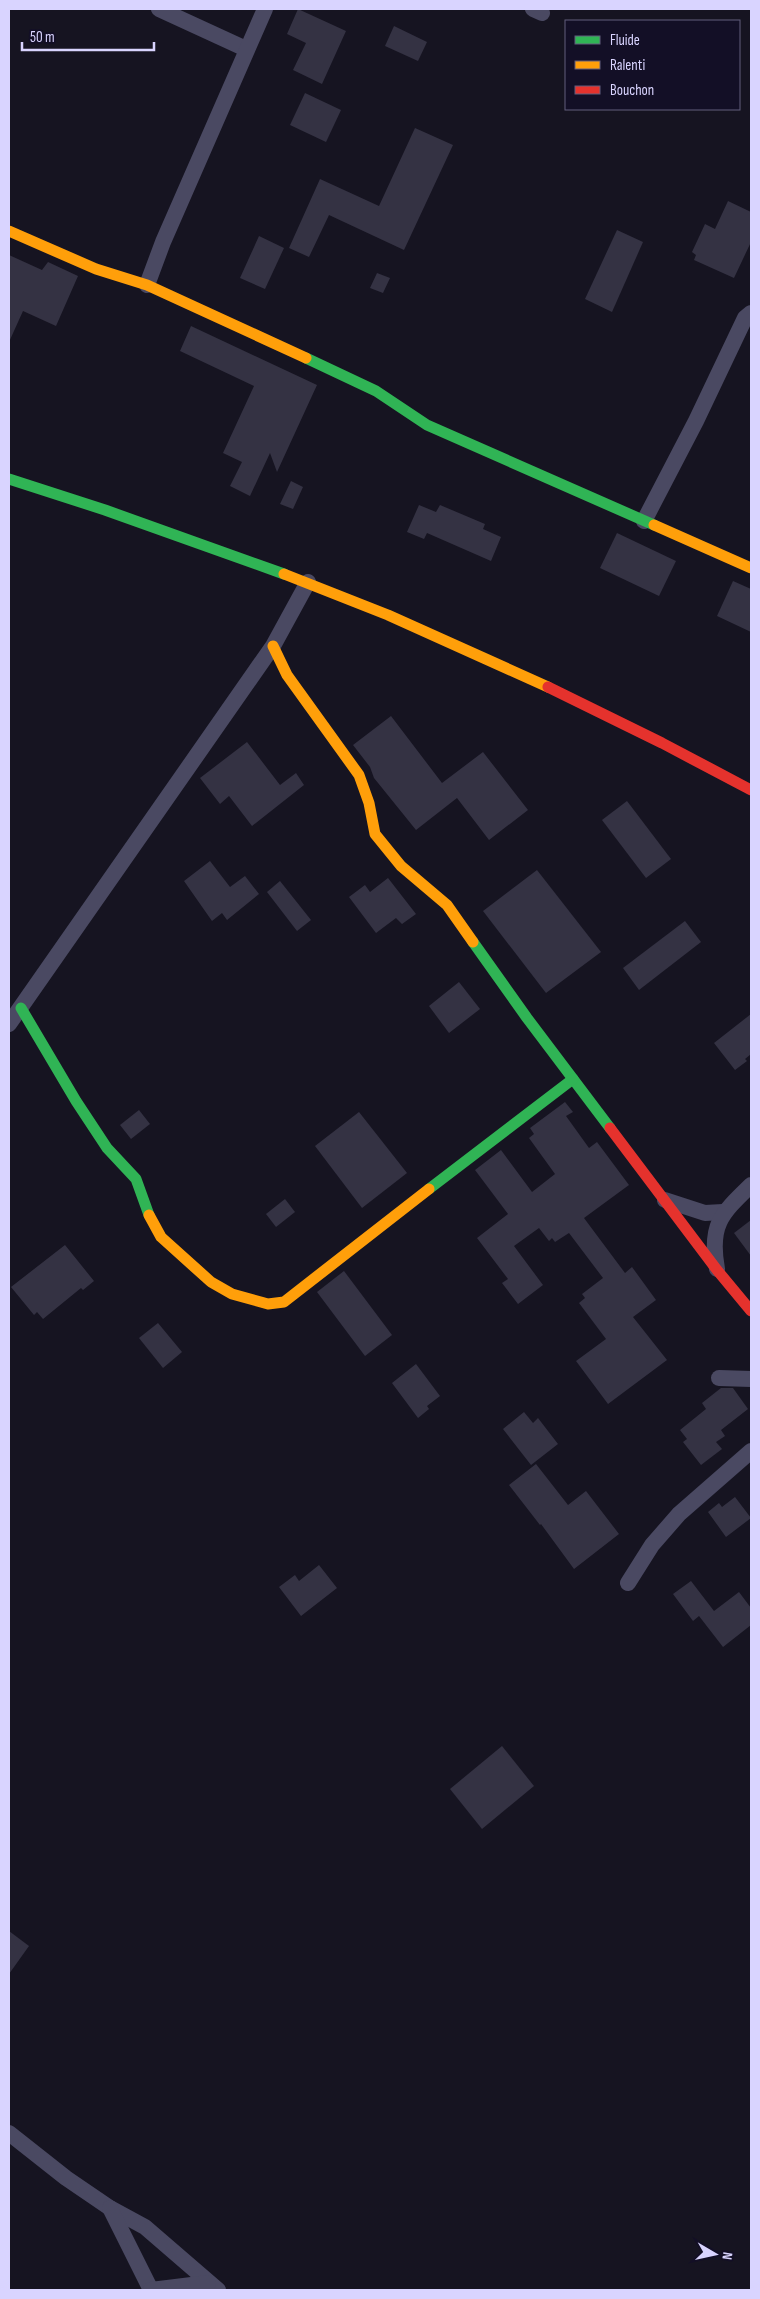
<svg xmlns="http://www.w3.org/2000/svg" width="760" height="2299" font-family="'Sofia Sans Condensed',sans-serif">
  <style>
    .building { fill: #343243 }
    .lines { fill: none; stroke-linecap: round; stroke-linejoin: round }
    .street { stroke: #4a4962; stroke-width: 16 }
    .fast { stroke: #30b455; stroke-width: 11 }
    .slow { stroke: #ff9f0a; stroke-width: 11 }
    .jam { stroke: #e5322d; stroke-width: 11 }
  </style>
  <rect width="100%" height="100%" fill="#161421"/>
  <g class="building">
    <path d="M 298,9 L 346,31 L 322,84 L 293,70 L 306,43 L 287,34 Z"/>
    <path d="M 394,26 L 427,42 L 418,61 L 385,46 Z"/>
    <path d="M 305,93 L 341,110 L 326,142 L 290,125 Z"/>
    <path d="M 415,128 L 453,145 L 404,250 L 329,215 L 309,257 L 289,248 L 320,179 L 379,206 Z"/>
    <path d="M 728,201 L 751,212 L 751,242 L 734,278 L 694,260 L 696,255 L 692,252 L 705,224 L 715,229 Z"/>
    <path d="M 617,230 L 643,242 L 612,312 L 585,299 Z"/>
    <path d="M 259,236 L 284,248 L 265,289 L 240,278 Z"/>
    <path d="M 9,255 L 42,270 L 48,262 L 78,276 L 56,326 L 23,311 L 9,342 Z"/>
    <path d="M 377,273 L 390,278 L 383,293 L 370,288 Z"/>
    <path d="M 191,326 L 317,385 L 277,472 L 270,453 L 250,496 L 230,486 L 242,462 L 223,453 L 254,386 L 180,351 Z"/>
    <path d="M 291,481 L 303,487 L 293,509 L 280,504 Z"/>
    <path d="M 419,505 L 436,512 L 440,505 L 485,524 L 483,529 L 501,537 L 491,561 L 427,533 L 424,539 L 407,532 Z"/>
    <path d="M 617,533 L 676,561 L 659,596 L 600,568 Z"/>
    <path d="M 733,581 L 751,589 L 751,632 L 717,616 Z"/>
    <path d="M 391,716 L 442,783 L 483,752 L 528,810 L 489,840 L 457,798 L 416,830 L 374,778 L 370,767 L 353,745 Z"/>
    <path d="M 247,742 L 280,785 L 296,773 L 304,785 L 252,826 L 229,796 L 220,804 L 200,778 Z"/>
    <path d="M 627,801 L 671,859 L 646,878 L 602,820 Z"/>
    <path d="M 210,861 L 230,887 L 245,876 L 259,894 L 227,920 L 222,913 L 212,921 L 184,881 Z"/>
    <path d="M 537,870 L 601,952 L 546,993 L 483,911 Z"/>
    <path d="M 388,878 L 416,914 L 402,924 L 396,918 L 376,933 L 349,897 L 365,885 L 370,892 Z"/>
    <path d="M 280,881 L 311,920 L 297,931 L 267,892 Z"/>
    <path d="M 685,921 L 701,942 L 639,990 L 623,968 Z"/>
    <path d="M 459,982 L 480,1009 L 449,1033 L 429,1006 Z"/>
    <path d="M 751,1014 L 751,1054 L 745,1059 L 747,1061 L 735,1070 L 714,1043 Z"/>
    <path d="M 565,1102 L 573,1112 L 566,1116 L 589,1148 L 597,1142 L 629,1185 L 584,1218 L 625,1273 L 632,1267 L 656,1300 L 633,1317 L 667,1360 L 608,1404 L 576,1361 L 606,1339 L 579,1303 L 585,1298 L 582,1294 L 603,1278 L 569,1233 L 555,1242 L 552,1238 L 549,1241 L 539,1228 L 514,1246 L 543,1285 L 518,1304 L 502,1283 L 508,1279 L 477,1238 L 508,1214 L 475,1170 L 501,1150 L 532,1192 L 555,1174 L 529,1138 L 534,1134 L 530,1128 Z"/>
    <path d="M 139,1110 L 150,1124 L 131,1139 L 120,1125 Z"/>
    <path d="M 359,1112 L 407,1173 L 362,1208 L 315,1146 Z"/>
    <path d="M 285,1199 L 295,1212 L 276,1227 L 266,1214 Z"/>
    <path d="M 751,1220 L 751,1256 L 734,1233 Z"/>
    <path d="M 65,1245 L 94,1281 L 83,1290 L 81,1288 L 43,1319 L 37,1312 L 34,1315 L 11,1287 Z"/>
    <path d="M 344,1271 L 392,1335 L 365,1356 L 317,1292 Z"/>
    <path d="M 158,1323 L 182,1352 L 163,1368 L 139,1338 Z"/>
    <path d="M 416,1364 L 440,1396 L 427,1406 L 429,1409 L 418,1418 L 392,1383 Z"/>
    <path d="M 721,1388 L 733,1388 L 748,1409 L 721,1430 L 725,1436 L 716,1442 L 722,1449 L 701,1465 L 683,1442 L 687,1439 L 680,1430 L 706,1409 L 702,1403 Z"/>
    <path d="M 524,1412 L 533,1423 L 538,1418 L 558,1444 L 531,1465 L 503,1429 Z"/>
    <path d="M 536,1464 L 568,1505 L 586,1491 L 619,1534 L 574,1569 L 541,1524 L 540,1525 L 509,1485 Z"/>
    <path d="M 735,1497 L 751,1518 L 726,1537 L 708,1512 L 719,1503 L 722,1507 Z"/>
    <path d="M 319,1565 L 337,1588 L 301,1616 L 279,1587 L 295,1575 L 299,1581 Z"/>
    <path d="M 691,1581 L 714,1611 L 739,1592 L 751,1608 L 751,1625 L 723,1647 L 699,1616 L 693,1621 L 673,1594 Z"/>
    <path d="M 502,1746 L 534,1786 L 482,1829 L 450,1789 Z"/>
    <path d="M 9,1931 L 29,1946 L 9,1974 Z"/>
  </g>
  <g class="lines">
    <g class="street">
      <path d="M 159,9 L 246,49"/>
      <path d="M 533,9 L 542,13"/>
      <path d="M 147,285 L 163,242 L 265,9"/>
      <path d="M 644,521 L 696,421 L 745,318 L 751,313"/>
      <path d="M 9,1024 L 273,646 L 308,582"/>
      <path d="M 665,1200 L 705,1213 L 723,1212"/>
      <path d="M 717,1269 C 709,1225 721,1214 751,1185"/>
      <path d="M 719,1378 L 751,1379"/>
      <path d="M 628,1583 L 652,1545 L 679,1514 L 751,1451"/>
      <path d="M 9,2133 L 66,2178 L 110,2208 L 145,2227 L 218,2290"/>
      <path d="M 110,2208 L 151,2290"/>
      <path d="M 151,2290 L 208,2283"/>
    </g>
    <g class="fast">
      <path d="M 306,358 L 376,391 L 427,425 L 654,525"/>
      <path d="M 9,479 L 105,510 L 284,574"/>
      <path d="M 473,942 L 527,1018 L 610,1128"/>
      <path d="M 21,1008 L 76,1101 L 107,1148 L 136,1179 L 149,1215"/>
      <path d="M 429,1189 L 573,1079"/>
    </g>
    <g class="slow">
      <path d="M 9,231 L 96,269 L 147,285 L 306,358"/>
      <path d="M 654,525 L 751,568"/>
      <path d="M 284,574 L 388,615 L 548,687"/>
      <path d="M 273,646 L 287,675 L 359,775 L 369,803 L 375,834 L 401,866 L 447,905 L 473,942"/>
      <path d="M 149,1215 L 161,1237 L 211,1282 L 232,1294 L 268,1304 L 284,1302 L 429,1189"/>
    </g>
    <g class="jam">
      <path d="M 548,687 L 662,743 L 751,790"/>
      <path d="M 610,1128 L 717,1270 L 751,1311"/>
    </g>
  </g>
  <rect width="760" height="2299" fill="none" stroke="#d9d4ff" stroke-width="20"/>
  <rect x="565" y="20" width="175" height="90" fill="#130f26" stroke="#625e7d"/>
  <rect x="575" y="36" width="25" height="8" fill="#30b455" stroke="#625e7d"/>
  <text x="610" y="45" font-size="15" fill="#d9d4ff">Fluide</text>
  <rect x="575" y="61" width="25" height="8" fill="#ff9f0a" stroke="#625e7d"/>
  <text x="610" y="70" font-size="15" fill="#d9d4ff">Ralenti</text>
  <rect x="575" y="86" width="25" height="8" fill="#e5322d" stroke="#625e7d"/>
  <text x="610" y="95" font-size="15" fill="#d9d4ff">Bouchon</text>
  <g transform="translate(715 2254) rotate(99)" stroke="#130f26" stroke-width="4" paint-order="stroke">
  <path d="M0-4L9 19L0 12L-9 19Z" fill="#d9d4ff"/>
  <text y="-8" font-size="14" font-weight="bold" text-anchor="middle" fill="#d9d4ff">N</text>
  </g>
  <path d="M22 42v8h132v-8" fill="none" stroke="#d9d4ff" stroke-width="2.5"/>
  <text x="30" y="42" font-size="15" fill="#d9d4ff" stroke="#130f26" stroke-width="4" paint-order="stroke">50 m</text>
</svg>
